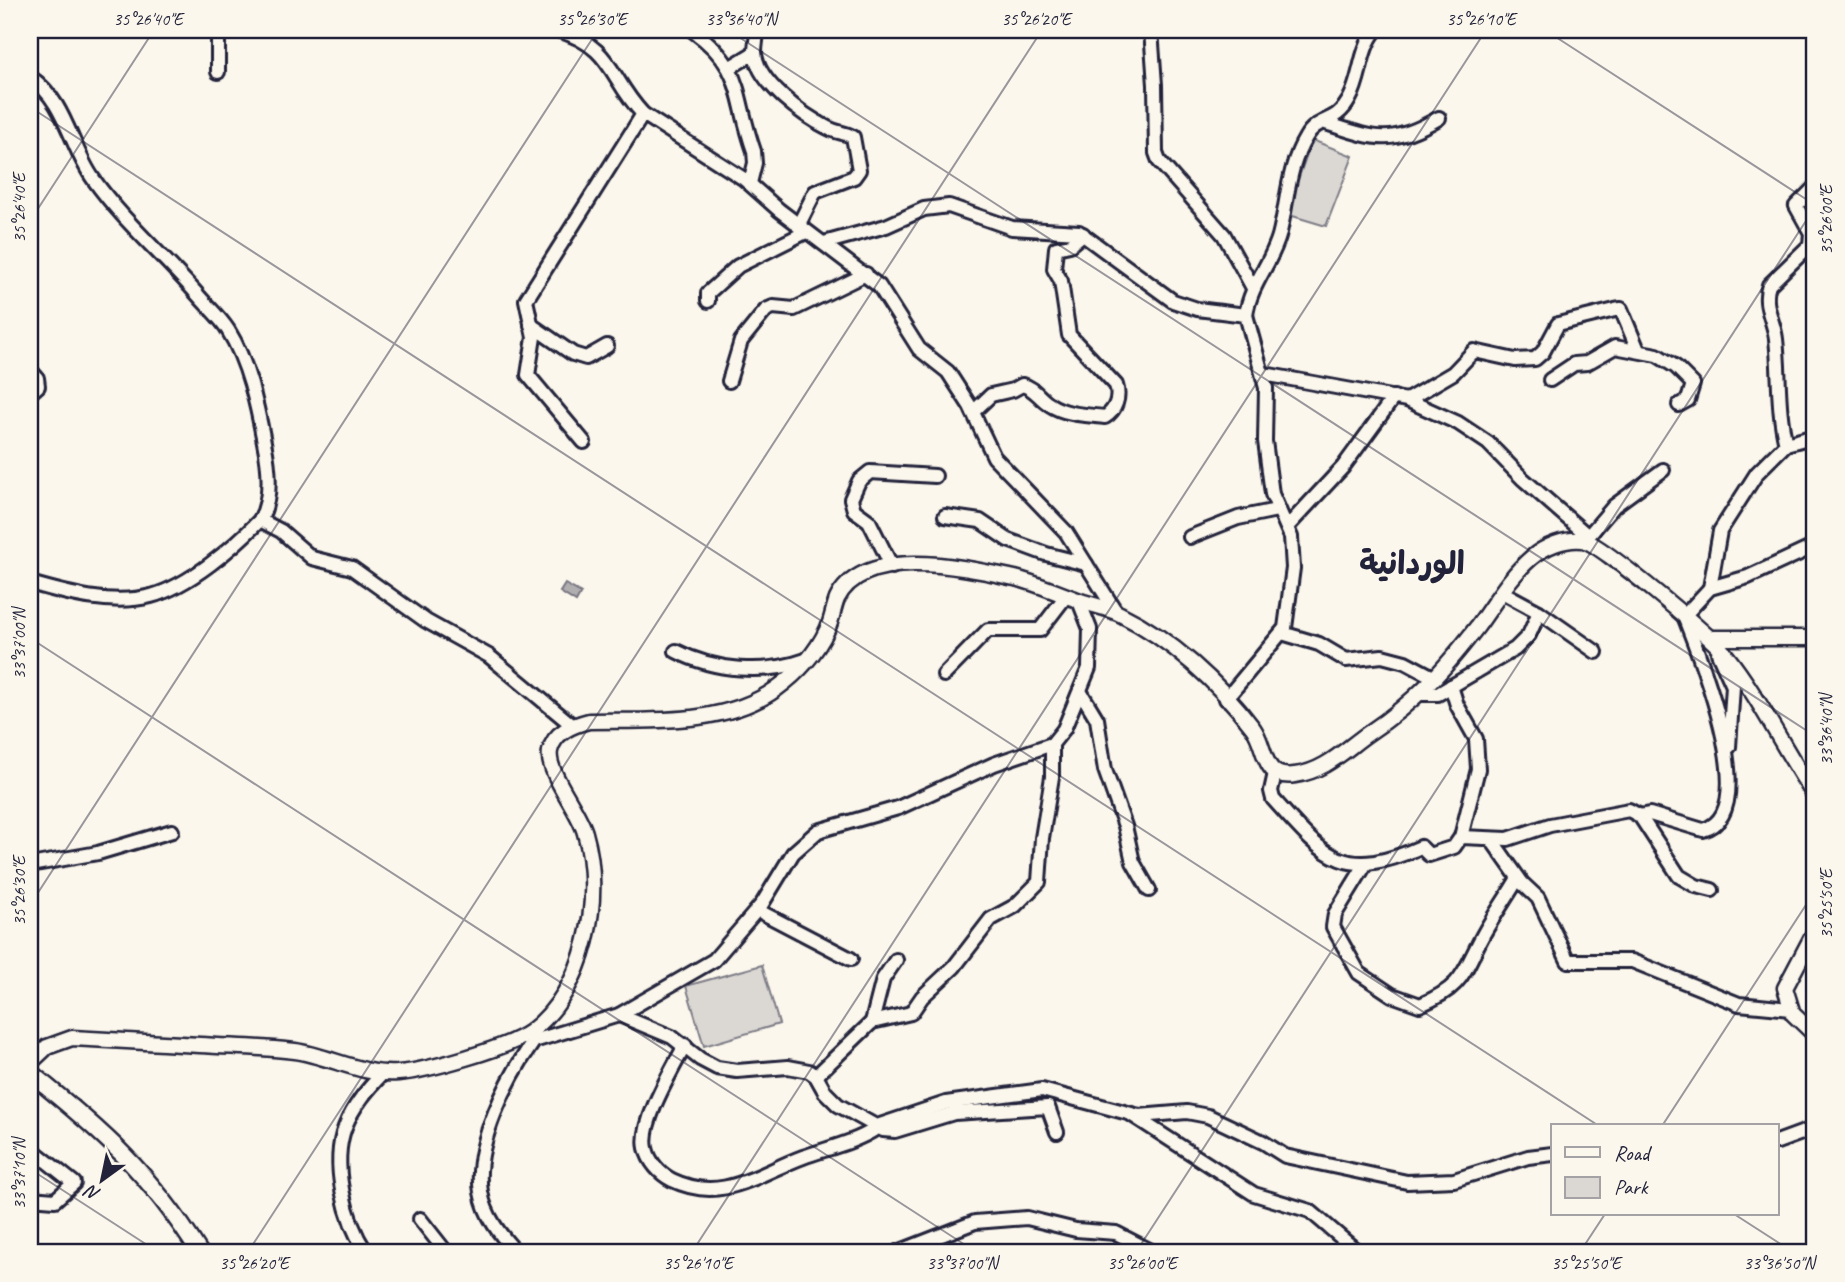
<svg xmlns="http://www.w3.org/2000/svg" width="1845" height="1282" font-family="Caveat,'Playpen Sans Arabic',sans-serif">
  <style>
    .green { fill: #dbd8d3; stroke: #7e7d87; stroke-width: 2 }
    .water { fill: #b1aeb0; stroke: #787681; stroke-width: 2 }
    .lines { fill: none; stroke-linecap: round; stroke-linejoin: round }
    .minor-casing { stroke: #22223b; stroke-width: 18 }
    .tertiary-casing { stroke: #22223b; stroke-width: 19 }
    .secondary-casing { stroke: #22223b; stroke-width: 21 }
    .minor { stroke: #fbf7ec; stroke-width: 12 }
    .tertiary { stroke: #fbf7ec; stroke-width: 14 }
    .secondary { stroke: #fbf7ec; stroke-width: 16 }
    .ticks { fill: none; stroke: #22223b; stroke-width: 2; stroke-opacity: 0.45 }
    .labels { text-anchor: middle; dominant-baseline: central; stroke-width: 5; stroke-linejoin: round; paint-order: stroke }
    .quarter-label { font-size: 32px; font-weight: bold; fill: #22223b; stroke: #fbf7ec }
    .neatline { fill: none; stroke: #22223b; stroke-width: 2.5 }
    .ticks-label { font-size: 18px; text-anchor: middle; fill: #22223b }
  </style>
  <rect width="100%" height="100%" fill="#fbf7ec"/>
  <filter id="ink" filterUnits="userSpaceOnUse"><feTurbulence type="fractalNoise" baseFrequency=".0143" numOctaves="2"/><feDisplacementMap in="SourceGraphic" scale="14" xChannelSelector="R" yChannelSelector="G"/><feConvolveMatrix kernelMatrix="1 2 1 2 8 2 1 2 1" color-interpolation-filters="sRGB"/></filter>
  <g filter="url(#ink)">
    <g class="green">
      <path d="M 1312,140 L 1353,156 L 1326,226 L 1286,214 Z"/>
      <path d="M 762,965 L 779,1024 L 704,1046 L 686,986 Z"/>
    </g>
    <path class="water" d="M 565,584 L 581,593 L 576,602 L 560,592 Z"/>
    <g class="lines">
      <g class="minor-casing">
        <g id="minor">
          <path d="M 557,30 C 614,47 608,77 643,114 L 744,179 L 779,210 L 879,286 L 919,349 L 948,372 L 970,406 L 994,457 L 1066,532 L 1116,612"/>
          <path d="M 692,30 C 745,68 734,95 754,151 L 755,163 L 750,183"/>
          <path d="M 757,30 C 757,37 755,45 755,52 C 756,82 804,116 828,128 C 837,133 844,132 853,137 L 859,170 L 854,177 L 815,192 L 798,226"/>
          <path d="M 1151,30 L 1155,85 L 1156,153 L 1159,161 L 1224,235 L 1253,288"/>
          <path d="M 729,68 L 754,53"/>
          <path d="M 218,72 L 218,30"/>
          <path d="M 30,77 C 66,101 70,147 94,180 C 124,222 163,255 197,294 C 207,306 220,317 228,330 C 248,362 257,405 264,442 C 269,466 273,497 260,520"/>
          <path d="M 1323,122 C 1375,139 1389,147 1439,118"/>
          <path d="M 824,243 L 886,226 L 924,209 L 949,206 L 1012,228 L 1079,232 L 1173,301 L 1197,309 L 1246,315 L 1266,388 L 1265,441 L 1272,494 L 1291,537 L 1293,568 L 1285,628 L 1226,699"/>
          <path d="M 708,301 L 708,293 L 738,266 L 806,232"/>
          <path d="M 1246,315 C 1250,285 1271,264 1279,236 C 1288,202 1287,168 1306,137 C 1317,117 1336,124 1349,100 C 1362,77 1359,50 1376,30"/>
          <path d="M 531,325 L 573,354 L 586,358 L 607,346"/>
          <path d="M 30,370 L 37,378 L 38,386 L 30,393"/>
          <path d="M 1264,374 L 1407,400 L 1458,423 L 1488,443 L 1523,479 L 1587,535"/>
          <path d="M 1550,380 L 1574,364 L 1587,363 L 1615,347 L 1657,355 L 1676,367 L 1693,384 L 1688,400 L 1679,405"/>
          <path d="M 729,381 L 741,341 L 766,310 L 773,307 L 794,309 L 866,274"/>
          <path d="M 1407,400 L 1453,373 L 1474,351 L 1515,360 L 1535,359 L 1543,352 L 1558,324 L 1615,310 L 1621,309 L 1638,350"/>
          <path d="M 973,412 L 991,395 L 1013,390 L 1022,385 C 1034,387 1039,398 1049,404 C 1065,415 1087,415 1105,417 C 1116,410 1120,397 1116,385 L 1069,335 L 1061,281 L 1054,269 L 1056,248 L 1070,245 L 1083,234"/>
          <path d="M 584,442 L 528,375 L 534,337 L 526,300 L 643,114"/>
          <path d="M 1786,444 C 1777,410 1780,373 1776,339 C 1774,320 1762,305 1769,285 L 1810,245 L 1811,233 L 1796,206 L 1815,187"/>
          <path d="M 945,516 L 980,521 L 1008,540 L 1046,554 L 1086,564"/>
          <path d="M 1288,526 L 1343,467 L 1394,397"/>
          <path d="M 1190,537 L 1238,518 L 1277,510"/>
          <path d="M 1585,540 L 1614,506 L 1663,470"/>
          <path d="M 892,567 L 869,521 L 854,510 L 851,499 L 859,481 L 870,472 L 935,476"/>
          <path d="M 30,583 C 68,594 112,606 151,596 C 189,586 234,547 260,520 L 281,531 L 312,558 L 352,568 L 426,621 L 489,656 L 572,725"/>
          <path d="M 1710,588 L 1720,531 L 1757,473 L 1786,444 L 1815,436"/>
          <path d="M 1502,592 L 1539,612 L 1596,652"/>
          <path d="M 1282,633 L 1319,644 L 1346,660 L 1382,656 L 1405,662 L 1435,678"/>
          <path d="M 676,651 C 714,671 765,675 806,660"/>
          <path d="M 1718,653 L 1733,686 L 1729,747"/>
          <path d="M 944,675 L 988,630 L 1040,630 L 1066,596"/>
          <path d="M 1451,686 L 1457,705 L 1476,739 L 1478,769 L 1461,837"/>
          <path d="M 1080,691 L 1097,719 L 1105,770 L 1125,826 L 1133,862 L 1149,890"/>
          <path d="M 1421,694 L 1438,694 L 1515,649 L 1529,635 L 1539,612"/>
          <path d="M 1275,773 L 1271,791 L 1273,799 C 1325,857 1342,882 1421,847 L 1429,855 L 1454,847 L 1461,837 L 1508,839 L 1550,825 L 1629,810 L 1640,816 L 1679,876 L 1696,886 L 1712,890"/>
          <path d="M 1640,816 L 1650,814 L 1703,830 C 1764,814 1699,655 1684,616 L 1710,588 L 1748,577 L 1815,546"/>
          <path d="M 1491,839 L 1522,883 L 1538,898 L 1568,961 L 1632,961 L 1739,1004 L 1790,1009"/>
          <path d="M 30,865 L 98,853 L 172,831"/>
          <path d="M 1365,865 L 1335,914 L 1333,927 L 1359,973 L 1392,995 L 1420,1005 C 1464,987 1463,972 1483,935 C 1494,915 1507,897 1518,878"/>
          <path d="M 757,910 L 851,959"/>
          <path d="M 619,1015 L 672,1037 L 700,1059 L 717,1068 L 737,1071 L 788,1067 L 809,1071 L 816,1076 L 825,1092 L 838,1105 L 883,1130 L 895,1131 L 954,1113 L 1048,1107 L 1057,1132"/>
          <path d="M 872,1022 L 883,979 L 896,960"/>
          <path d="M 685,1045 C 673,1069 640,1122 646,1148 C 649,1162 660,1174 672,1180 C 722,1204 757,1174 803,1157 C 828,1148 854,1143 877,1128"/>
          <path d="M 816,1076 L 872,1022 L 911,1013 L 922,997 L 954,967 L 991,919 L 1015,906 L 1039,882 L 1042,838 L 1052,777 L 1052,744"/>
          <path d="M 1132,1115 L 1254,1194 L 1310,1211 L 1358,1252"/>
          <path d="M 874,1127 L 946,1103 L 1042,1090 L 1139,1116 L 1187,1112 L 1208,1116 L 1263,1142 L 1285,1156 L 1407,1182 L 1454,1180 L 1528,1157 L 1553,1154"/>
          <path d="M 1777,1142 L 1815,1128"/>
          <path d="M 30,1148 L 74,1183 L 55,1200 L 30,1198"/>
          <path d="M 420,1219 L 446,1252"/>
          <path d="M 366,1252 C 345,1220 331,1164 345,1127 C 353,1106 367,1090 382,1074"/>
          <path d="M 516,1252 C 500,1235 485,1216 481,1192 C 473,1146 508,1077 534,1041 L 619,1015 L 714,960 L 762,904 L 793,853 L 818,831 L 898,808 L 994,764 L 1052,744 L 1064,729 L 1089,668 L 1090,629 L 1079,601"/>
          <path d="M 898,1252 L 975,1222 L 1027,1218 L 1076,1230 L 1116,1233 L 1153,1252"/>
        </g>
      </g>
      <g class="tertiary-casing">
        <g id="tertiary">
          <path d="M 1710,638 L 1815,638"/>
          <path d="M 1815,931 L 1785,988 L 1793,1014 L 1815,1035"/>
          <path d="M 30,1063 L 47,1047 L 72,1038 C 115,1040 157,1043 200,1045 C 231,1047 264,1047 295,1051 C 329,1056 364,1076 398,1073 C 426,1071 508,1048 530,1032 C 586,990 604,898 585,833 C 579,810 546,772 550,751 C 554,732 573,725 589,721 C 649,720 725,726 776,689 C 797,674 816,653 827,630 C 832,620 833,609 837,599 C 864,544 967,568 1015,578 C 1036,583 1055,592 1075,599 C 1090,605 1106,607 1120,614 C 1171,639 1219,683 1253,728 C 1267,747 1261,780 1295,775 C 1326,771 1345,749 1370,732 C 1415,702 1444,670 1477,627 C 1494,604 1509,577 1531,558 C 1545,546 1565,538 1583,540 C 1600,543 1712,637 1725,654 C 1760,698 1784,750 1815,796"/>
        </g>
      </g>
      <g class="secondary-casing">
        <path id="secondary" d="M 30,1073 C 102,1131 149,1172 199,1252"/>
      </g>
      <use href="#minor" class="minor"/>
      <use href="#tertiary" class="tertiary"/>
      <use href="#secondary" class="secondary"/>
    </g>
  </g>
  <path class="ticks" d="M 728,30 L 1815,736M 1545,30 L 1815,205M 30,107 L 1599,1126M 30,221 L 154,30M 30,638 L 976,1252M 30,905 L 598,30M 1662,1126 L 1815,891M 30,1169 L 158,1252M 1734,1214 L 1793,1252M 248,1252 L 1042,30M 692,1252 L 1486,30M 1136,1252 L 1815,207M 1580,1252 L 1605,1214"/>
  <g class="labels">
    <g class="quarter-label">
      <text x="1412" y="563">الوردانية</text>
    </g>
  </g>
  <rect width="1845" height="1282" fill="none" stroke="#fbf7ec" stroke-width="77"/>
  <rect x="1551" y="1124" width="228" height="91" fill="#fbf7ec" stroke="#a4a2a5" stroke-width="2"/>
  <rect x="1565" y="1147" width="35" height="10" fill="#fbf7ec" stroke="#a4a2a5" stroke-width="2"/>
  <text x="1614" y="1160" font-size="21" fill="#22223b">Road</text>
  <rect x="1565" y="1177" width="35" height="21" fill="#dbd8d3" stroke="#a4a2a5" stroke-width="2"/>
  <text x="1614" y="1194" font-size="21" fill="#22223b">Park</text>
  <g transform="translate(102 1180) rotate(213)" stroke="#fbf7ec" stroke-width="5" paint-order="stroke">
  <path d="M0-5L12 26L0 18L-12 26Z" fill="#22223b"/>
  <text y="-10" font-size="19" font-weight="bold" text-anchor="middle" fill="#22223b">N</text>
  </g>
  <rect x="38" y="38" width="1768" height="1206" class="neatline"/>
  <g class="ticks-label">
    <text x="148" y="25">35°26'40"E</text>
    <text x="592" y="25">35°26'30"E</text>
    <text x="741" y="25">33°36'40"N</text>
    <text x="1036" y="25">35°26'20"E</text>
    <text x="1481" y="25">35°26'10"E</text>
    <text transform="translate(19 208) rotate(-90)" y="6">35°26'40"E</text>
    <text transform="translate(1826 220) rotate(-90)" y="6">35°26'00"E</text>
    <text transform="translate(19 644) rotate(-90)" y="6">33°37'00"N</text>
    <text transform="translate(1826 730) rotate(-90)" y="6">33°36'40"N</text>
    <text transform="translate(19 891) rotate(-90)" y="6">35°26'30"E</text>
    <text transform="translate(1826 904) rotate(-90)" y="6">35°25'50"E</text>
    <text transform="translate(19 1174) rotate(-90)" y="6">33°37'10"N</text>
    <text x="254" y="1269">35°26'20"E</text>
    <text x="698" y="1269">35°26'10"E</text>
    <text x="962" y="1269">33°37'00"N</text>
    <text x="1142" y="1269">35°26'00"E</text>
    <text x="1586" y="1269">35°25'50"E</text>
    <text x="1779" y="1269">33°36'50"N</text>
  </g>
</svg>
